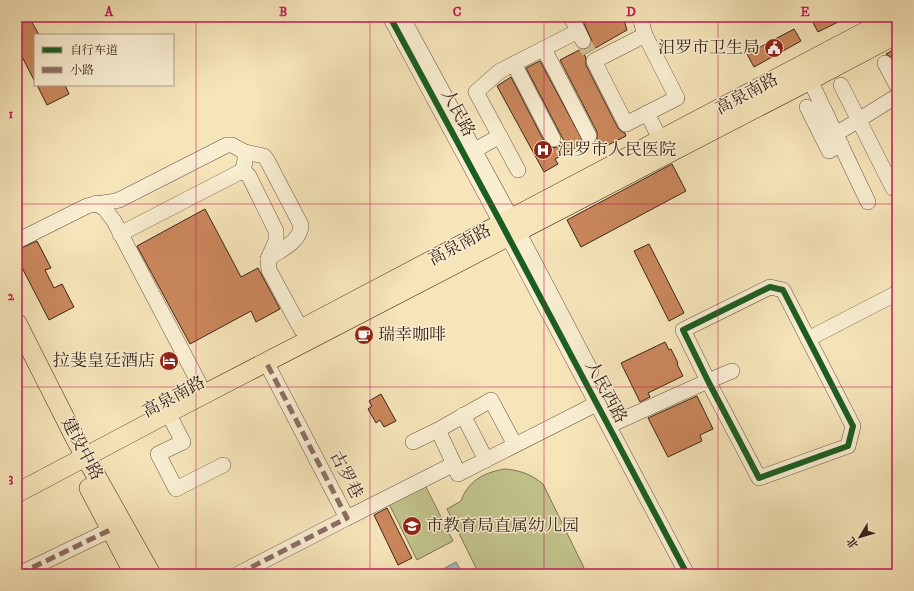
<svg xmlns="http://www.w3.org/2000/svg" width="914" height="591" font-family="'IM FELL DW Pica','Noto Serif SC',serif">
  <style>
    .green { fill: #c2c38b; stroke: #7f7452 }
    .water { fill: #9dbeb5; stroke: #768177 }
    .building { fill: #cb875c; stroke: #3c251a }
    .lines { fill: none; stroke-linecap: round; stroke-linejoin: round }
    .minor-tunnel { stroke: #d1bf99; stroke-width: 15; stroke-dasharray: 15 8; stroke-linecap: butt }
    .minor-casing { stroke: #6a5542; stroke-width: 16 }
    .major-casing { stroke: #3c251a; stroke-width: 20 }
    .minor { stroke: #f9eed2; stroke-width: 15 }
    .major { stroke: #f6e5b9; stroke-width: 19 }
    .quiet { stroke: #8d6e63; stroke-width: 5; stroke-dasharray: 10 5; stroke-linecap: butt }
    .cycleway-casing { stroke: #f9eed2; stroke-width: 8 }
    .cycleway { stroke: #1b5e20; stroke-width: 6 }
    .grid { fill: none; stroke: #c2185b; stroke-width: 1; stroke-opacity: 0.55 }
    .labels { text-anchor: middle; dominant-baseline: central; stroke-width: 3; stroke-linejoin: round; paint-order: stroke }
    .poi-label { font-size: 17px; fill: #3c251a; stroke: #f9eed2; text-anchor: start }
    .street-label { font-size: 17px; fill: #3c251a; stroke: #f9eed2 }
    .neatline { fill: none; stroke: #c2185b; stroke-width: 1.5 }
    .grid-label { font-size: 13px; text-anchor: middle; font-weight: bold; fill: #c2185b }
  </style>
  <rect width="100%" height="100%" fill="#f6e5b9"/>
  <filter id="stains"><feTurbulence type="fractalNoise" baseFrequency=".005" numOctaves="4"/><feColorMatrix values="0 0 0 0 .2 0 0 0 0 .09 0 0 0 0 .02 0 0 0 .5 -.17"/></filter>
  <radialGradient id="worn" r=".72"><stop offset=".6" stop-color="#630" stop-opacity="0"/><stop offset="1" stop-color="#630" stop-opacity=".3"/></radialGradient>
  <g class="green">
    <path d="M 504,469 C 519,470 531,474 543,484 L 587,574 L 479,574 L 447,509 L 461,501 C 468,481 483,473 504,469 Z"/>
    <path d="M 425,485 L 453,541 L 417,560 L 389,504 Z"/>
  </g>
  <path class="water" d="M 456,562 L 463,574 L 434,574 Z"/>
  <g class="building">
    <path d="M 26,17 L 29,17 L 39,35 L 35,35 L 35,82 L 17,47 L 17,22 Z"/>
    <path d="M 581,17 L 623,17 L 627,30 L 585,54 L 583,50 L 587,49 L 590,46 L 592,41 Z"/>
    <path d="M 810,17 L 848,17 L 818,32 Z"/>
    <path d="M 794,29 L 801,41 L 754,67 L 747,54 Z"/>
    <path d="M 897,48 L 897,67 L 893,59 L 886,54 Z"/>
    <path d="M 581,49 L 586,58 L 586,65 L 618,128 L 621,131 L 625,133 L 626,136 L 602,148 L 597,139 L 597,132 L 560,60 Z"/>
    <path d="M 540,61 L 584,143 L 555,159 L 558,164 L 544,172 L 497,86 L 511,77 L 545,143 L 550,148 L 557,147 L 564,141 L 526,68 Z"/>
    <path d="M 37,85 L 65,85 L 69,94 L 47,105 Z"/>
    <path d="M 672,164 L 686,191 L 581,247 L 567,220 Z"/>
    <path d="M 205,209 L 241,277 L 258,268 L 280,309 L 256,322 L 251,311 L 190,344 L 137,246 Z"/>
    <path d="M 37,241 L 51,268 L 45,270 L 54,288 L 62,284 L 74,307 L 49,320 L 17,258 L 17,250 Z"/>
    <path d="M 649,244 L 684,313 L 669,321 L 634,251 Z"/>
    <path d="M 665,342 L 669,350 L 671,349 L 678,363 L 677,364 L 683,376 L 648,393 L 650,397 L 640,402 L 621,363 Z"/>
    <path d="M 381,394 L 396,421 L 384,427 L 380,420 L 376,423 L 368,409 L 372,406 L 369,401 Z"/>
    <path d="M 697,396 L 713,429 L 700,435 L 702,441 L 668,457 L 648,418 Z"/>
    <path d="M 387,508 L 412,558 L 398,565 L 374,515 Z"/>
  </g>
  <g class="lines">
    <path class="minor-tunnel" d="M 583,41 L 589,52"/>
    <g class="minor-casing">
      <g id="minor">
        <path d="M 390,17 L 501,223 L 687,574"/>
        <path d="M 402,17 L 511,218 L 591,371"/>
        <path d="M 571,17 L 583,41"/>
        <path d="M 640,17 L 645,35"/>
        <path d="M 645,35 L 677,98 L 626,124 L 594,61 Z"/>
        <path d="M 544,49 L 589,136"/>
        <path d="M 885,63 L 897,86"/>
        <path d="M 514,64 L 553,139"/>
        <path d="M 810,80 L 868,202"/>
        <path d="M 841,85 L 893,188"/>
        <path d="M 807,107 L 829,151 L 841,144"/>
        <path d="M 647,113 L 665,149"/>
        <path d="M 836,134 L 897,96"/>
        <path d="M 475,150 L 500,136"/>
        <path d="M 518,170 L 476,92 L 500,71 L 578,31"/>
        <path d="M 240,172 L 246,173 L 249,176 L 276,231 L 276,241 L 268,259"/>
        <path d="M 96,203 L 105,209 L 114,221 L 199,383"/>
        <path d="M 120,234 L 240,172 C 246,167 245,159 245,152"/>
        <path d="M 17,241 L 87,206 C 98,203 108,203 119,200 L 221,148 L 227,145 L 232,145 L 245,152 L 264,156 L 267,160 L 301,225 C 301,242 280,250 268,259 L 269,270 L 301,329"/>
        <path d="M 770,287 L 783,290 L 853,426 L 848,446 L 759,478 L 708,381 L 683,330 Z"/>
        <path d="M 808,339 L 897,293"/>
        <path d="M 168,413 L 183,442 L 158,454 L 176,489 L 223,465"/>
        <path d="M 463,415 L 486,460"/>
        <path d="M 617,422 L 708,381 L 732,371"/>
        <path d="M 438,430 L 454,464"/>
        <path d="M 413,442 L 438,430 L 491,400 L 515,445"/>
        <path d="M 347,518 L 454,464 L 458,474 L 604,400"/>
        <path d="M 19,574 L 110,530"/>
        <path d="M 238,574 L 347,518 L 266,362"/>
      </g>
    </g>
    <g class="major-casing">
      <g id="major">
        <path d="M 17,323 L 75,438 L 151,574"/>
        <path d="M 303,328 L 893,17"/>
        <path d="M 89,488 L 134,574"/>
        <path d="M 17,493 L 168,413 L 810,80 L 897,34"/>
      </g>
    </g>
    <use href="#minor" class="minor"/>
    <use href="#major" class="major"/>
    <g class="quiet">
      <path d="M 19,574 L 110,530"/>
      <path d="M 238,574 L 347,518 L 266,362"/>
    </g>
    <g class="cycleway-casing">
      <g id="cycleway">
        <path d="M 390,17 L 501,223 L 687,574"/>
        <path d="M 770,287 L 783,290 L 853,426 L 848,446 L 759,478 L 708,381 L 683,330 Z"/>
      </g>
    </g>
    <use href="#cycleway" class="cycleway"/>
  </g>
  <path class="grid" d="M 196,17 L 196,574M 370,17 L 370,574M 544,17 L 544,574M 718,17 L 718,574M 17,204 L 897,204M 17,387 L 897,387"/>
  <defs>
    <g id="civic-disc" transform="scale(1)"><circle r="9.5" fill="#8f2418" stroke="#f9eed2"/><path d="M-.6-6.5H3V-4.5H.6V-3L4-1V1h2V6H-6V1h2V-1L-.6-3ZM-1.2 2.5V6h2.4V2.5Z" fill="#fff"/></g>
    <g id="hospital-disc" transform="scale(1)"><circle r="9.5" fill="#8f2418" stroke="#f9eed2"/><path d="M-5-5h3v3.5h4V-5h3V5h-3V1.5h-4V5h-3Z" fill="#fff"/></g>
    <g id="cafe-disc" transform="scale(1)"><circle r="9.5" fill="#8f2418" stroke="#f9eed2"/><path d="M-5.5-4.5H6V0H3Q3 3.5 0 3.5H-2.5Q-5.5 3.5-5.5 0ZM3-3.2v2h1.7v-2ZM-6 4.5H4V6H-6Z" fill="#fff"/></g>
    <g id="hotel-disc" transform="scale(1)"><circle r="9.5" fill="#8f2418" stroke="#f9eed2"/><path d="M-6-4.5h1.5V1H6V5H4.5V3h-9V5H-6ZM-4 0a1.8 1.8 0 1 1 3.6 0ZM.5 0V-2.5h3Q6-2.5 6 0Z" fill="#fff"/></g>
    <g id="school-disc" transform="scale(1)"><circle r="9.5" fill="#8f2418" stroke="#f9eed2"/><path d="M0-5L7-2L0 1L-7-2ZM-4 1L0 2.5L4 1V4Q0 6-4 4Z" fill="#fff"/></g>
  </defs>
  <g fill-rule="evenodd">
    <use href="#civic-disc" x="774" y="48"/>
    <use href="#hospital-disc" x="543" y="150"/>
    <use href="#cafe-disc" x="364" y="335"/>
    <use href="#hotel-disc" x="169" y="361"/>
    <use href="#school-disc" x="412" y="526"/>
  </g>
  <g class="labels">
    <g class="poi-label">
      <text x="760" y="48" text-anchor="end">汨罗市卫生局</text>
      <text x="557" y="150">汨罗市人民医院</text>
      <text x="378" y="335">瑞幸咖啡</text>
      <text x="155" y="361" text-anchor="end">拉斐皇廷酒店</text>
      <text x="426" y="526">市教育局直属幼儿园</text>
    </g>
    <g class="street-label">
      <text transform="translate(747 94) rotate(-28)">高泉南路</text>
      <text transform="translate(458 113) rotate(62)">人民路</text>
      <text transform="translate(460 245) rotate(-28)">高泉南路</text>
      <text transform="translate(606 392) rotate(62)">人民西路</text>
      <text transform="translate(174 397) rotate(-28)">高泉南路</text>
      <text transform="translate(82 449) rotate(62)">建设中路</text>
      <text transform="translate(346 475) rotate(63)">古罗巷</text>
    </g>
  </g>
  <rect width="914" height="591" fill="none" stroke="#f6e5b9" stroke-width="44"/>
  <rect x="34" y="34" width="140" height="52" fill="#f9eed2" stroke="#ad9e88"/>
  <rect x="42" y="47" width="20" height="6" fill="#1b5e20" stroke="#ad9e88"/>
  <text x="70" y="54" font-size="12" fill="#3c251a">自行车道</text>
  <rect x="42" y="67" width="20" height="6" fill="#8d6e63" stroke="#ad9e88"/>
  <text x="70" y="74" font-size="12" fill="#3c251a">小路</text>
  <g transform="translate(860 537) rotate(232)" stroke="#f9eed2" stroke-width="3" paint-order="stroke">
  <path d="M0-3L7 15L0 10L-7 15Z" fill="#3c251a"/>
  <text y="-6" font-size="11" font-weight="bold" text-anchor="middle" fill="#3c251a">北</text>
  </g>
  <rect x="22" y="22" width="870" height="547" class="neatline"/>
  <g class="grid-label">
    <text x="109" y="16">A</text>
    <text x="283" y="16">B</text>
    <text x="457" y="16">C</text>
    <text x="631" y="16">D</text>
    <text x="805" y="16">E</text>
    <text x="11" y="118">1</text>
    <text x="11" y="300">2</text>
    <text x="11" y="482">3</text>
  </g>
  <rect width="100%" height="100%" filter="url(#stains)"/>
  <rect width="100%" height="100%" fill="url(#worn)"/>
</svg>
